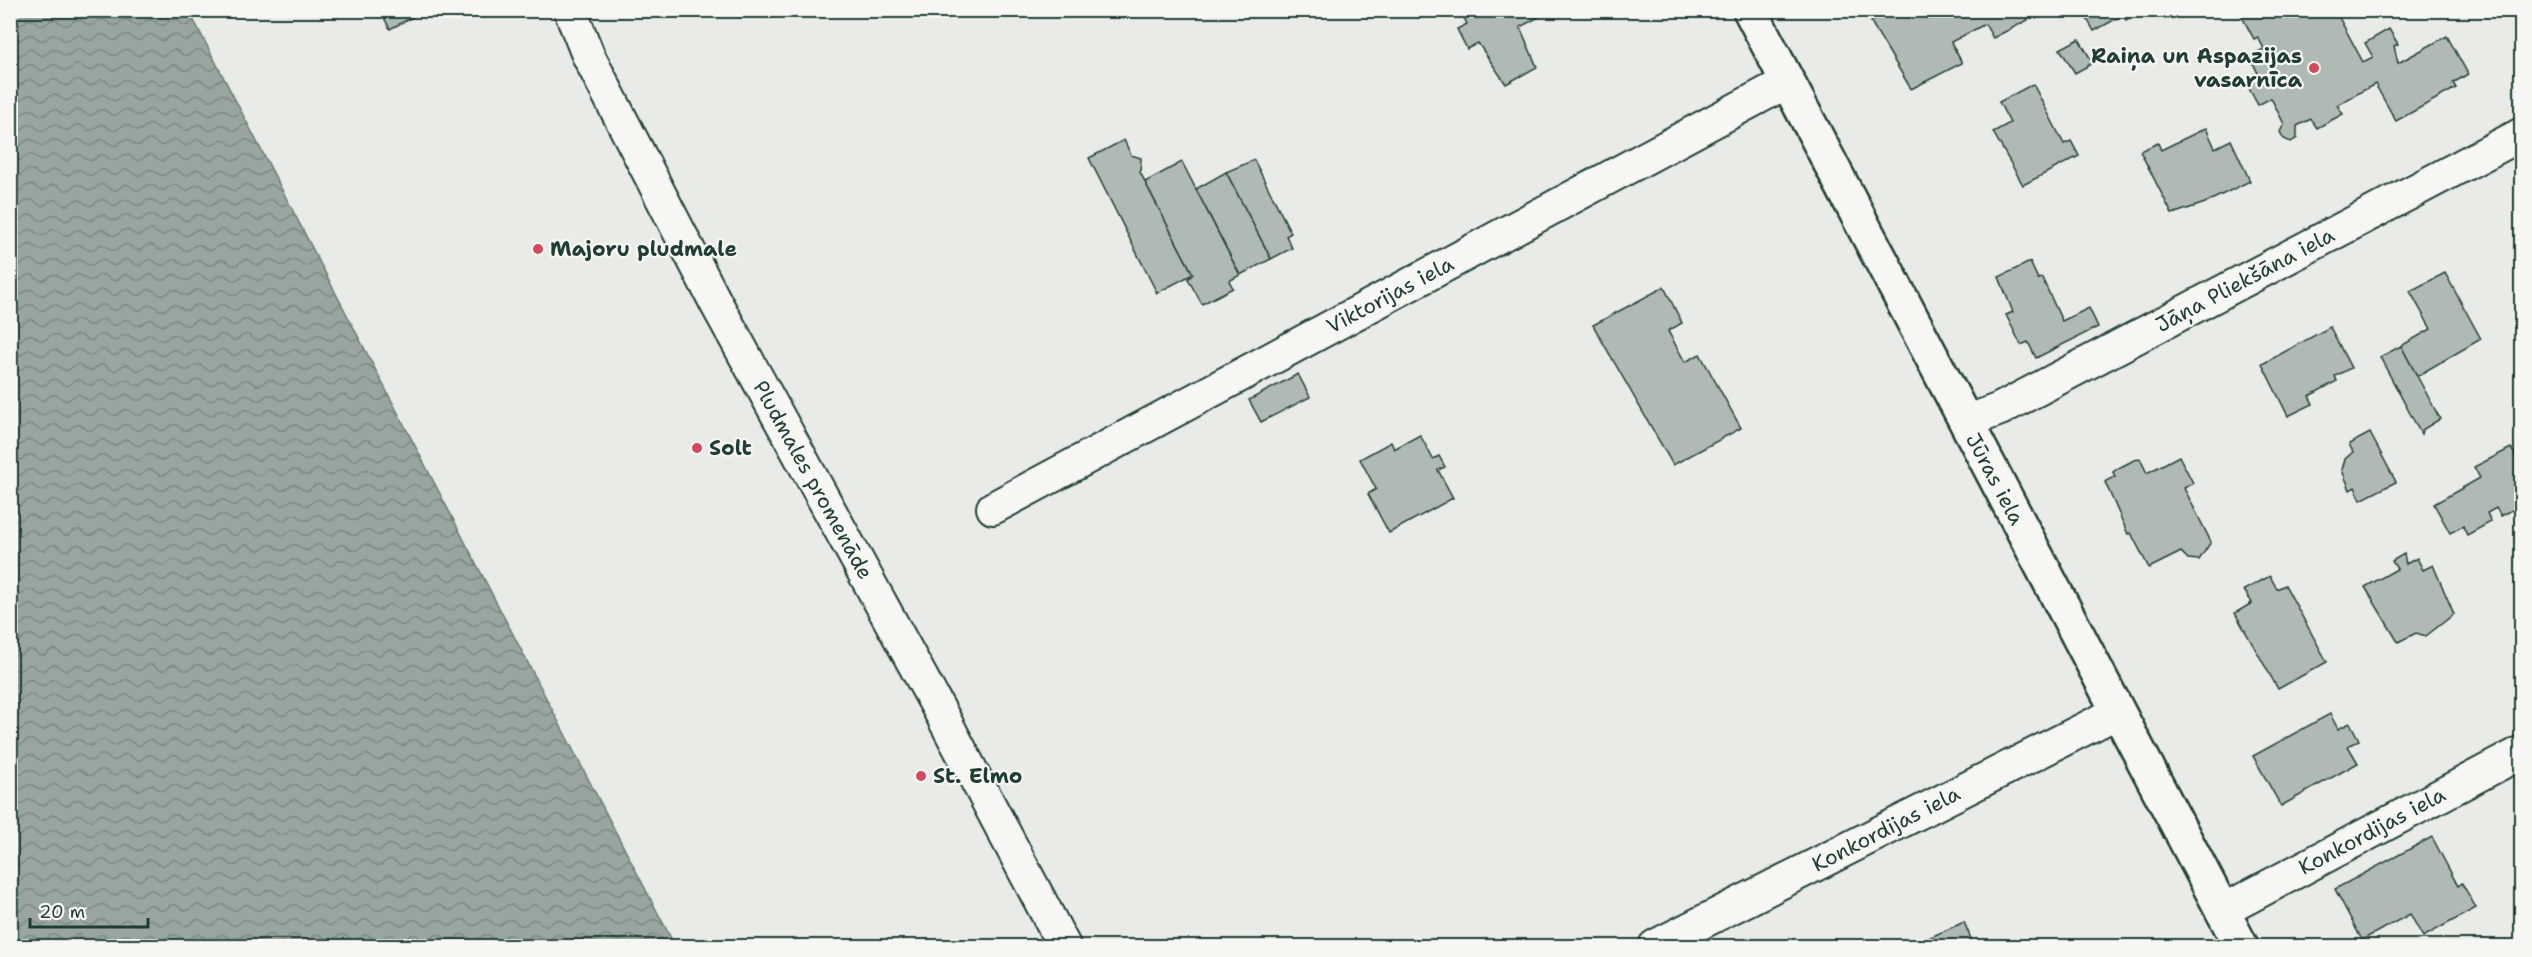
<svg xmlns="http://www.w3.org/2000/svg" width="2532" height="957" font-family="'Shantell Sans',sans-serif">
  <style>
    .water { fill: url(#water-waves); stroke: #687c75; stroke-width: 1.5 }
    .building { fill: #b0bab5; stroke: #1f3d34; stroke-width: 1.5 }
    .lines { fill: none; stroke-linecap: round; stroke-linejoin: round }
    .street-casing { stroke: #1f3d34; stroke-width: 36 }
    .secondary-casing { stroke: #1f3d34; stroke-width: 38 }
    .street { stroke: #f6f6f2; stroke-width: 32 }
    .secondary { stroke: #f6f6f2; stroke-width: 33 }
    .poi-dot { fill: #d1495b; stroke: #f6f6f2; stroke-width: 2 }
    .labels { text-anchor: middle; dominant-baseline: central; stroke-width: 4.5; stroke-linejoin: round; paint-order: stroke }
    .poi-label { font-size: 21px; font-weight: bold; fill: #1f3d34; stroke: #f6f6f2; text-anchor: start }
    .street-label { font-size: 21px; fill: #1f3d34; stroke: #f6f6f2 }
  </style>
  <defs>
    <pattern id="water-waves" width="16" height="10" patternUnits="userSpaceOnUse" patternTransform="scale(1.5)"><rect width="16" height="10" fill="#99a6a0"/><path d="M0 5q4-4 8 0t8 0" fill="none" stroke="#7c8883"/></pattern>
  </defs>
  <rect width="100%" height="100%" fill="#e9ebe7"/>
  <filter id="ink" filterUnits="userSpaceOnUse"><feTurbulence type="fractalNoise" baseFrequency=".0167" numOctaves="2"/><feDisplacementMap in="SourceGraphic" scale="12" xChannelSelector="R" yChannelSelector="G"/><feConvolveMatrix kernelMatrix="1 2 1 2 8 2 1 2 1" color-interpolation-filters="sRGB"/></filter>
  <g filter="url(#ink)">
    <path class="water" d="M 10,11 L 189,11 L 675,946 L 11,946 Z"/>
    <g class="building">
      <path d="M 380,10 L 426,10 L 390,29 Z"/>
      <path d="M 1460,10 L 1541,10 L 1543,15 L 1520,27 L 1537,67 L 1506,84 L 1478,43 L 1467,49 L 1457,29 L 1467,24 Z"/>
      <path d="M 1889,10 L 2023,10 L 2028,20 L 1993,38 L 1985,24 L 1951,42 L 1962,63 L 1911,89 L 1871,22 Z"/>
      <path d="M 2082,10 L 2142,10 L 2126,20 L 2123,15 L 2094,31 Z"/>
      <path d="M 2246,10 L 2283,10 L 2288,19 L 2305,10 L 2335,10 L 2363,62 L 2373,57 L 2365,43 L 2389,29 L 2398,44 L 2394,46 L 2398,63 L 2447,36 L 2468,74 L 2453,83 L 2456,88 L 2396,121 L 2375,84 L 2337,105 L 2343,114 L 2317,128 L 2311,119 L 2297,126 L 2297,138 L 2291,142 L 2284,139 L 2280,132 L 2284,124 L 2271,98 L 2258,105 L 2244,79 L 2258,73 L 2249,56 L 2264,49 L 2258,37 L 2254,39 L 2240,13 Z"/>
      <path d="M 2079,39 L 2093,63 L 2075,73 L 2060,49 Z"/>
      <path d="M 2033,84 L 2064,144 L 2071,141 L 2079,156 L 2023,185 L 1993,132 L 2010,123 L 1999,102 Z"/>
      <path d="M 2206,128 L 2215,148 L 2231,140 L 2250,181 L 2205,203 L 2172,214 L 2140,151 L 2158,143 L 2161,150 Z"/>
      <path d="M 1124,140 L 1131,155 L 1141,158 L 1140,172 L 1193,274 L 1157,293 L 1089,158 Z"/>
      <path d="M 1254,160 L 1291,233 L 1286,236 L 1292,248 L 1271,259 L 1226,172 Z"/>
      <path d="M 1182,162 L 1240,275 L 1229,281 L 1233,288 L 1202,304 L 1188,279 L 1193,274 L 1145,182 Z"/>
      <path d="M 1226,172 L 1271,259 L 1240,275 L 1196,189 Z"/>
      <path d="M 2030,262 L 2038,279 L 2042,278 L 2062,321 L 2089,308 L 2098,327 L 2036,358 L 2028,342 L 2021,345 L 2006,315 L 2013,312 L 1999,277 Z"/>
      <path d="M 2445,273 L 2481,339 L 2417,376 L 2401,346 L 2431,329 L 2410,291 Z"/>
      <path d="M 1664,287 L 1682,323 L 1668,331 L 1685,362 L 1700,354 L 1741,428 L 1673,465 L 1593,325 Z"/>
      <path d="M 2330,327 L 2351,368 L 2335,376 L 2337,381 L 2309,396 L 2313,404 L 2288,416 L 2262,364 Z"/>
      <path d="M 2401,346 L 2440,419 L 2422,430 L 2421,434 L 2380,357 Z"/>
      <path d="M 1298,374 L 1310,397 L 1261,422 L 1249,400 Z"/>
      <path d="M 2370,433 L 2396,482 L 2361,500 L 2355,487 L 2350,490 L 2342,470 L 2345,459 L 2353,452 L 2349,444 Z"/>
      <path d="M 1420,435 L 1433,459 L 1439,456 L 1445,467 L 1438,470 L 1453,498 L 1389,533 L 1368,494 L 1376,489 L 1360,459 L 1391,442 L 1394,449 Z"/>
      <path d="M 2511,448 L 2522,467 L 2522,505 L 2501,516 L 2496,508 L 2487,513 L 2491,522 L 2467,535 L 2463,526 L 2450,533 L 2434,504 L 2480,478 L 2474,467 Z"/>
      <path d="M 2179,456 L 2193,483 L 2184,488 L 2211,542 L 2199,560 L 2188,559 L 2181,552 L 2149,568 L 2131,533 L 2128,534 L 2105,482 L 2115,477 L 2113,472 L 2117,469 L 2134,460 L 2140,459 L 2147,473 Z"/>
      <path d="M 2404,554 L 2406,564 L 2417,558 L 2423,570 L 2433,565 L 2454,614 L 2426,636 L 2416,633 L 2398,642 L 2365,587 L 2397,569 L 2392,561 Z"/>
      <path d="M 2270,576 L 2277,589 L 2285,585 L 2327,662 L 2278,689 L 2235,613 L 2252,603 L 2244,590 Z"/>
      <path d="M 2330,714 L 2338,729 L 2350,723 L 2359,740 L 2348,746 L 2358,763 L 2281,806 L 2253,756 Z"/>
      <path d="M 2432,837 L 2458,886 L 2462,883 L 2476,908 L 2423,937 L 2410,914 L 2362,940 L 2335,889 Z"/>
      <path d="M 1964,922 L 1974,946 L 1913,946 L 1913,945 Z"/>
    </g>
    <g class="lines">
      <g class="street-casing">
        <g id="street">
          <path d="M 570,10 L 588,55 L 716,303 L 942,715 L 1064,946"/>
          <path d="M 1966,422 L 2000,409 L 2522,134"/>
          <path d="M 993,508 L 1787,82"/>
          <path d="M 2222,911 L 2522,752"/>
          <path d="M 1655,946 L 2118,712"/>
        </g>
      </g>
      <g class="secondary-casing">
        <path id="secondary" d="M 1750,10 L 2241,946"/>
      </g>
      <use href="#street" class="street"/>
      <use href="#secondary" class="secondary"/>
    </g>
  </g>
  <g class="poi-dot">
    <circle cx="2314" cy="68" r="6"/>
    <circle cx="538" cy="249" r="6"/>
    <circle cx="697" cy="448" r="6"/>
    <circle cx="921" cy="776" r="6"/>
  </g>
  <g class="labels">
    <g class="poi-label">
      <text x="2302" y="56" text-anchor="end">Raiņa un Aspazijas<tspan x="2302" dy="24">vasarnīca</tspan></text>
      <text x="550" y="249">Majoru pludmale</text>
      <text x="709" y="448">Solt</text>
      <text x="933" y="776">St. Elmo</text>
    </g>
    <g class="street-label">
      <text transform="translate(2245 280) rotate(-28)">Jāņa Pliekšāna iela</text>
      <text transform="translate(1390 295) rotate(-28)">Viktorijas iela</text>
      <text transform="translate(1995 479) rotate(62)">Jūras iela</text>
      <text transform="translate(813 480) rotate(61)">Pludmales promenāde</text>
      <text transform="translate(1886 829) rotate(-27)">Konkordijas iela</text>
      <text transform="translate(2372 831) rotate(-28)">Konkordijas iela</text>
    </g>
  </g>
  <rect width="2532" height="957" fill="none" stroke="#f6f6f2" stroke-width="36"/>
  <rect x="18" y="18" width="2496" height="921" fill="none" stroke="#1f3d34" stroke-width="2" filter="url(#ink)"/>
  <path d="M30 918v9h118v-9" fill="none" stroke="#1f3d34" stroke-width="3"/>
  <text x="39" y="918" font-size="18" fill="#1f3d34" stroke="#f6f6f2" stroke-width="4.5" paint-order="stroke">20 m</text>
</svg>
